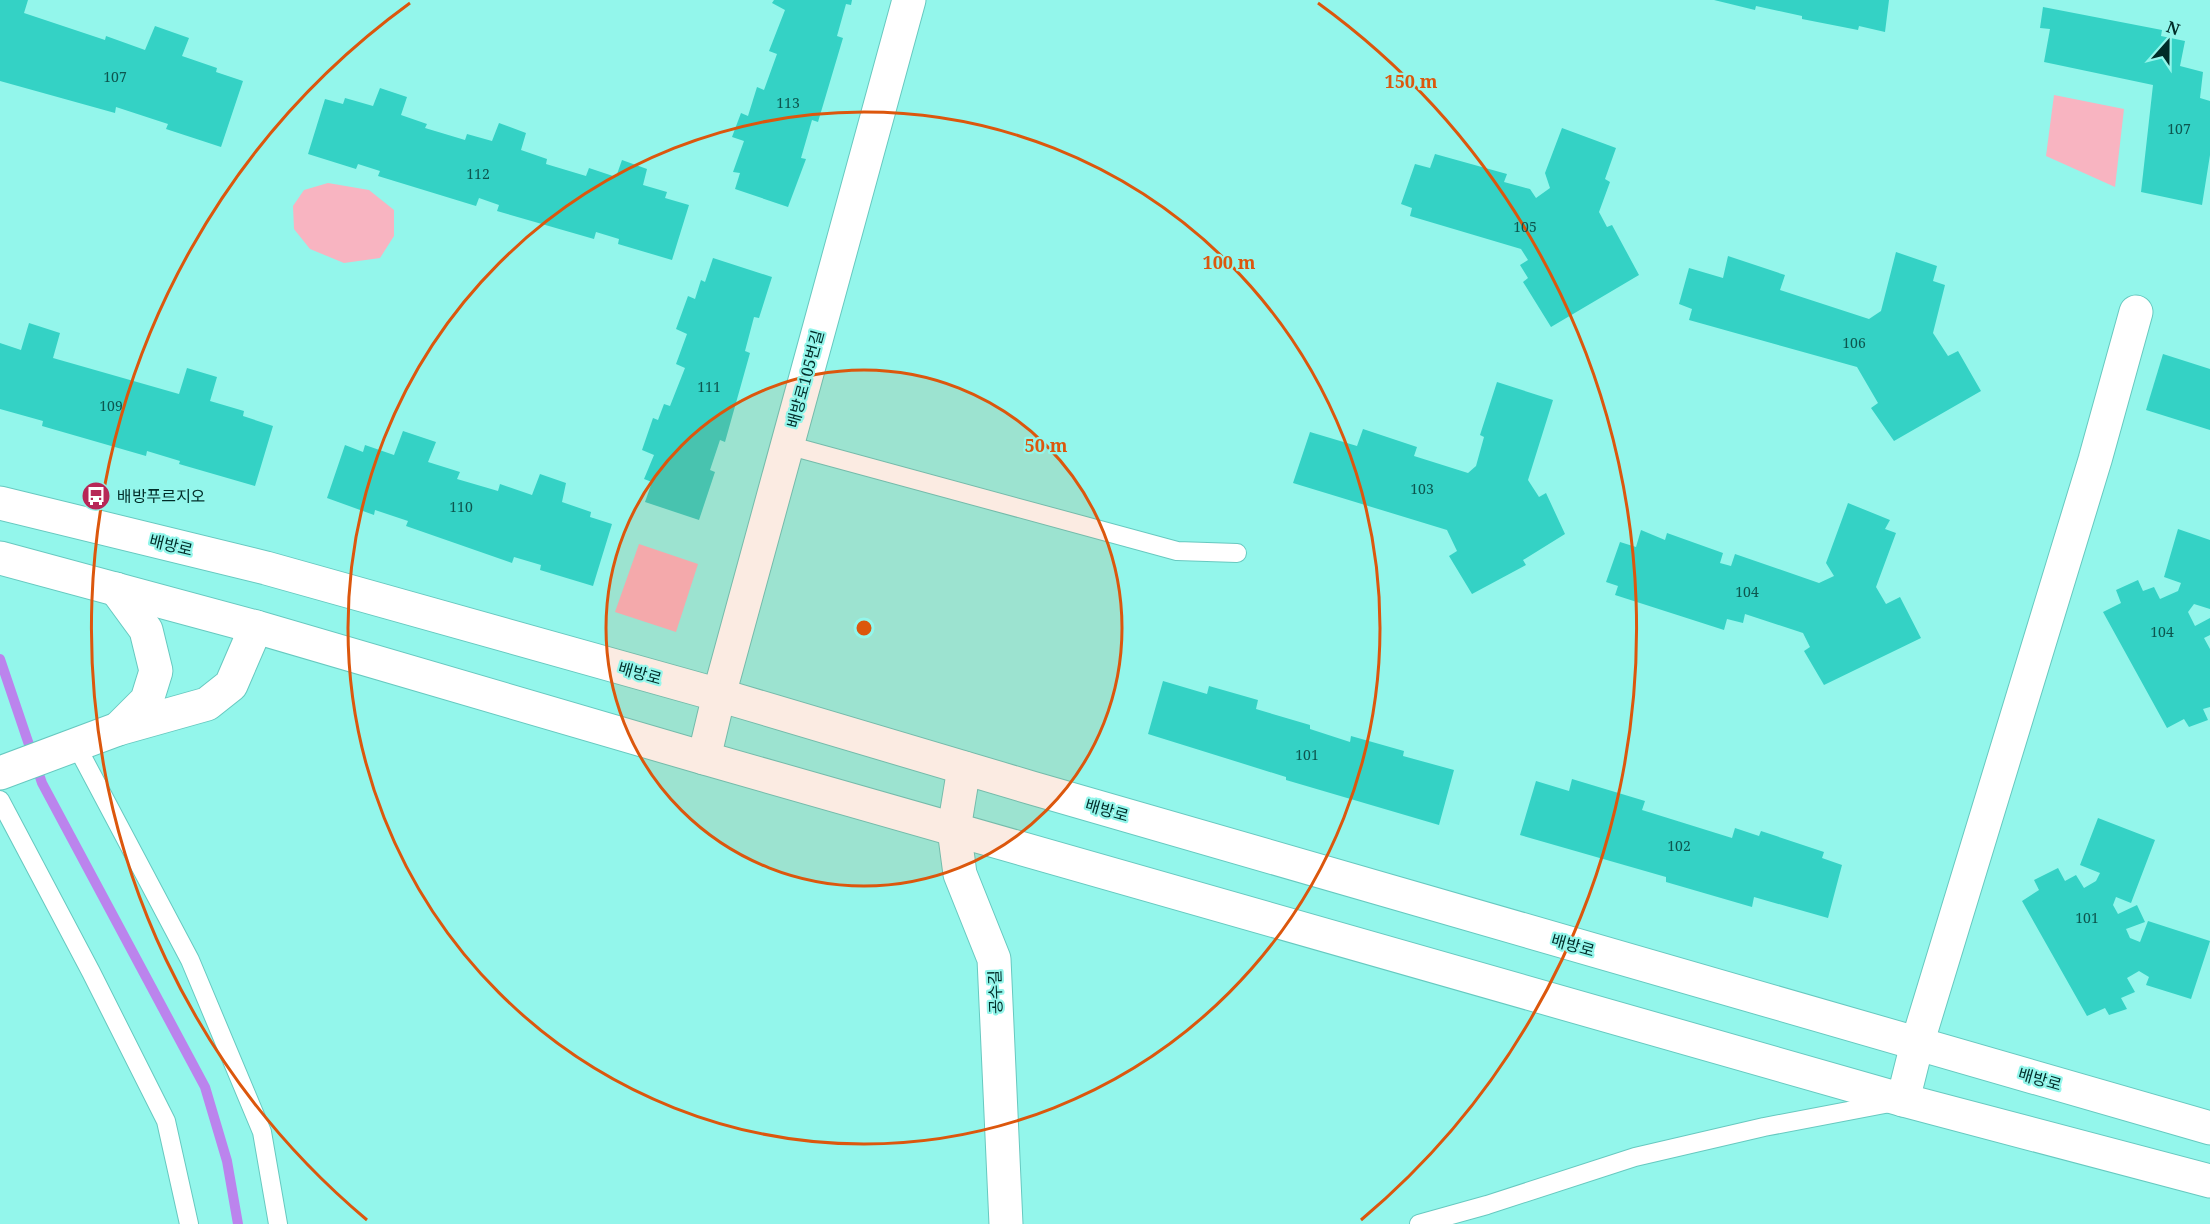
<svg xmlns="http://www.w3.org/2000/svg" width="2210" height="1224" font-family="'Noto Serif','Noto Sans KR',serif">
  <style>
    .park { fill: #f8b4c1 }
    .lines { fill: none; stroke-linecap: round; stroke-linejoin: round }
    .stream { stroke: #bb84ed; stroke-width: 10 }
    .building { fill: #34d2c5 }
    .service-casing { stroke: #67c9c0; stroke-width: 20 }
    .minor-casing { stroke: #67c9c0; stroke-width: 35 }
    .tertiary-casing { stroke: #67c9c0; stroke-width: 35 }
    .service { stroke: #fff; stroke-width: 18 }
    .minor { stroke: #fff; stroke-width: 33 }
    .tertiary { stroke: #fff; stroke-width: 33 }
    .ring { fill: none; stroke: #dc570d; stroke-width: 3 }
    .labels { text-anchor: middle; dominant-baseline: central; stroke-width: 4.5; stroke-linejoin: round; paint-order: stroke }
    .number-label { font-size: 14px; fill: #0d564f }
    .street-label { font-size: 16px; fill: #002c28; stroke: #93f6eb }
    .poi-label { font-size: 16px; fill: #002c28; stroke: #93f6eb; text-anchor: start }
    .centre { fill: #dc570d; stroke: #93f6eb; stroke-width: 3 }
    .ring-label { font-size: 18px; text-anchor: middle; font-weight: bold; fill: #dc570d; stroke: #93f6eb; stroke-width: 4.5; stroke-linejoin: round; paint-order: stroke }
  </style>
  <rect width="100%" height="100%" fill="#93f6eb"/>
  <g class="park">
    <path d="M 2054,95 L 2124,109 L 2115,187 L 2046,156 Z"/>
    <path d="M 328,183 L 369,190 L 394,210 L 394,236 L 380,258 L 344,263 L 310,249 L 294,229 L 293,206 L 304,190 Z"/>
    <path d="M 639,544 L 698,564 L 676,632 L 615,612 Z"/>
  </g>
  <g class="lines">
    <path class="stream" d="M 0,659 L 42,783 L 205,1087 L 227,1161 L 238,1224"/>
  </g>
  <g class="building">
    <path d="M 0,0 L 28,0 L 24,13 L 105,40 L 106,36 L 145,50 L 155,26 L 189,38 L 182,56 L 217,68 L 216,72 L 243,81 L 221,147 L 166,129 L 168,124 L 116,107 L 115,113 L 0,81 Z"/>
    <path d="M 774,0 L 852,0 L 851,5 L 846,4 L 837,36 L 843,38 L 818,122 L 812,120 L 801,158 L 806,159 L 788,207 L 735,189 L 740,173 L 733,172 L 744,141 L 732,137 L 741,113 L 748,116 L 757,87 L 764,90 L 777,54 L 769,51 L 785,10 L 772,3 Z"/>
    <path d="M 1714,0 L 1889,0 L 1885,32 L 1859,26 L 1858,30 L 1802,19 L 1802,16 L 1756,6 L 1755,10 Z"/>
    <path d="M 2043,7 L 2162,30 L 2161,36 L 2185,41 L 2180,66 L 2203,72 L 2200,98 L 2210,101 L 2210,155 L 2202,205 L 2141,192 L 2153,85 L 2044,62 L 2050,29 L 2040,28 Z"/>
    <path d="M 380,88 L 407,97 L 401,115 L 427,124 L 425,128 L 465,140 L 467,134 L 492,141 L 499,123 L 526,133 L 521,150 L 547,159 L 546,164 L 586,176 L 589,168 L 616,177 L 622,160 L 647,169 L 643,185 L 667,192 L 665,198 L 689,205 L 672,260 L 618,244 L 619,239 L 596,232 L 594,239 L 497,211 L 499,205 L 479,198 L 476,206 L 378,176 L 380,171 L 358,164 L 356,169 L 308,154 L 325,99 L 343,104 L 345,98 L 373,106 Z"/>
    <path d="M 1562,128 L 1616,148 L 1605,179 L 1610,182 L 1599,212 L 1607,227 L 1612,225 L 1639,275 L 1551,327 L 1523,282 L 1528,278 L 1520,265 L 1528,260 L 1521,249 L 1410,216 L 1412,208 L 1401,204 L 1415,164 L 1430,168 L 1435,154 L 1507,174 L 1504,182 L 1530,189 L 1536,198 L 1550,188 L 1545,173 Z"/>
    <path d="M 1896,252 L 1937,266 L 1933,281 L 1945,285 L 1933,333 L 1948,356 L 1958,351 L 1981,391 L 1894,441 L 1871,408 L 1878,403 L 1857,367 L 1689,320 L 1692,309 L 1679,304 L 1689,268 L 1723,278 L 1728,256 L 1785,275 L 1780,290 L 1869,319 L 1881,311 Z"/>
    <path d="M 713,258 L 772,277 L 759,318 L 754,317 L 745,351 L 750,353 L 725,442 L 720,440 L 710,470 L 715,472 L 699,520 L 645,502 L 652,482 L 644,479 L 654,455 L 642,450 L 653,418 L 658,420 L 664,404 L 670,406 L 685,368 L 676,364 L 687,334 L 676,329 L 688,296 L 695,299 L 701,280 L 705,282 Z"/>
    <path d="M 29,323 L 60,333 L 53,358 L 179,394 L 187,368 L 217,377 L 210,401 L 244,411 L 243,416 L 273,426 L 255,486 L 179,464 L 180,461 L 147,451 L 146,456 L 42,426 L 43,421 L 0,409 L 0,343 L 21,350 Z"/>
    <path d="M 2163,354 L 2210,369 L 2210,430 L 2146,410 Z"/>
    <path d="M 1497,382 L 1553,400 L 1528,480 L 1539,497 L 1546,493 L 1565,534 L 1523,560 L 1526,565 L 1472,594 L 1449,556 L 1457,551 L 1447,530 L 1293,483 L 1310,432 L 1357,446 L 1363,429 L 1417,447 L 1414,456 L 1468,473 L 1476,466 L 1484,437 L 1480,435 Z"/>
    <path d="M 403,431 L 436,442 L 428,462 L 460,472 L 457,479 L 498,491 L 500,484 L 532,495 L 540,474 L 566,483 L 562,502 L 591,512 L 590,517 L 612,524 L 593,586 L 540,570 L 541,565 L 514,557 L 512,563 L 406,526 L 408,521 L 375,510 L 374,515 L 327,498 L 345,445 L 363,452 L 365,445 L 394,455 Z"/>
    <path d="M 1848,503 L 1890,520 L 1885,529 L 1896,533 L 1876,587 L 1886,604 L 1900,597 L 1921,638 L 1824,685 L 1804,651 L 1810,647 L 1803,633 L 1745,614 L 1743,623 L 1727,619 L 1724,630 L 1615,595 L 1618,586 L 1606,582 L 1620,542 L 1636,547 L 1641,530 L 1665,540 L 1667,533 L 1723,553 L 1720,563 L 1731,566 L 1735,554 L 1819,583 L 1834,576 L 1826,563 Z"/>
    <path d="M 2178,529 L 2210,540 L 2210,609 L 2194,604 L 2188,612 L 2195,626 L 2210,618 L 2210,635 L 2204,638 L 2210,649 L 2210,707 L 2203,709 L 2208,720 L 2189,727 L 2184,719 L 2167,728 L 2103,612 L 2121,603 L 2116,590 L 2138,580 L 2143,591 L 2154,587 L 2160,599 L 2178,591 L 2181,583 L 2164,577 Z"/>
    <path d="M 1163,681 L 1207,694 L 1209,686 L 1258,700 L 1256,709 L 1310,725 L 1310,729 L 1350,742 L 1351,736 L 1404,751 L 1403,756 L 1454,770 L 1439,825 L 1286,780 L 1286,777 L 1148,734 Z"/>
    <path d="M 1572,779 L 1645,801 L 1642,810 L 1732,838 L 1735,828 L 1759,836 L 1761,831 L 1824,852 L 1822,858 L 1842,865 L 1828,918 L 1754,897 L 1752,907 L 1666,882 L 1666,877 L 1520,835 L 1536,781 L 1569,791 Z"/>
    <path d="M 2098,818 L 2155,840 L 2131,903 L 2116,897 L 2113,905 L 2118,914 L 2137,905 L 2145,922 L 2126,929 L 2130,938 L 2140,942 L 2148,921 L 2210,941 L 2191,999 L 2146,985 L 2149,977 L 2139,971 L 2127,978 L 2135,992 L 2121,998 L 2127,1009 L 2109,1015 L 2105,1008 L 2087,1016 L 2022,901 L 2039,890 L 2034,880 L 2058,868 L 2065,881 L 2076,875 L 2084,888 L 2096,881 L 2100,873 L 2080,865 Z"/>
  </g>
  <g class="lines">
    <g class="service-casing">
      <g id="service">
        <path d="M 787,445 L 1177,551 L 1237,553"/>
        <path d="M 76,745 L 190,960 L 262,1132 L 278,1224"/>
        <path d="M 0,800 L 91,972 L 166,1121 L 189,1224"/>
        <path d="M 1419,1224 L 1487,1205 L 1635,1157 L 1764,1127 L 1890,1103"/>
      </g>
    </g>
    <g class="minor-casing">
      <g id="minor">
        <path d="M 116,589 L 146,630 L 156,671 L 147,700 L 118,729"/>
        <path d="M 704,758 L 719,695 L 909,0"/>
        <path d="M 964,768 L 954,829 L 960,874 L 994,959 L 1006,1224"/>
        <path d="M 0,773 L 118,729 L 207,704 L 231,685 L 256,627"/>
        <path d="M 1903,1100 L 1917,1044 L 2095,460 L 2136,312"/>
      </g>
    </g>
    <g class="tertiary-casing">
      <g id="tertiary">
        <path d="M 0,503 L 266,568 L 719,695 L 1032,788 L 2210,1128"/>
        <path d="M 0,558 L 256,627 L 704,758 L 1903,1100 L 2210,1181"/>
      </g>
    </g>
    <use href="#service" class="service"/>
    <use href="#minor" class="minor"/>
    <use href="#tertiary" class="tertiary"/>
  </g>
  <circle cx="864" cy="628" r="258" fill="#dc570d" fill-opacity=".12"/>
  <g class="ring">
    <circle cx="864" cy="628" r="258"/>
    <circle cx="864" cy="628" r="516"/>
    <path d="M367 1220A773 773 0 0 1 410 3M1318 3A773 773 0 0 1 1361 1220"/>
  </g>
  <defs>
    <g id="bus-disc" transform="scale(1.5)"><circle r="9.5" fill="#b72757" stroke="#93f6eb"/><path d="M-5-6H5V4H4V6H2V4H-2V6H-4V4H-5ZM-3.5-4V0h7V-4ZM-3.5 1.2v1.5H-2V1.2ZM2 1.2v1.5H3.5V1.2Z" fill="#fff"/></g>
  </defs>
  <g fill-rule="evenodd">
    <use href="#bus-disc" x="96" y="496"/>
  </g>
  <g class="labels">
    <g class="number-label">
      <text x="115" y="76">107</text>
      <text x="788" y="102">113</text>
      <text x="2179" y="128">107</text>
      <text x="478" y="173">112</text>
      <text x="1525" y="226">105</text>
      <text x="1854" y="342">106</text>
      <text x="709" y="386">111</text>
      <text x="111" y="405">109</text>
      <text x="1422" y="488">103</text>
      <text x="461" y="506">110</text>
      <text x="1747" y="591">104</text>
      <text x="2162" y="631">104</text>
      <text x="1307" y="754">101</text>
      <text x="1679" y="845">102</text>
      <text x="2087" y="917">101</text>
    </g>
    <g class="street-label">
      <text transform="translate(805 379) rotate(-75)">배방로105번길</text>
      <text transform="translate(171 545) rotate(14)">배방로</text>
      <text transform="translate(640 673) rotate(16)">배방로</text>
      <text transform="translate(1107 810) rotate(16)">배방로</text>
      <text transform="translate(1573 945) rotate(16)">배방로</text>
      <text transform="translate(995 992) rotate(-92)">공수길</text>
      <text transform="translate(2040 1079) rotate(16)">배방로</text>
    </g>
    <g class="poi-label">
      <text x="117" y="496">배방푸르지오</text>
    </g>
  </g>
  <circle cx="864" cy="628" r="9" class="centre"/>
  <g class="ring-label">
    <text x="1411" y="88">150 m</text>
    <text x="1229" y="269">100 m</text>
    <text x="1046" y="452">50 m</text>
  </g>
  <g transform="translate(2168 42) rotate(21)" stroke="#93f6eb" stroke-width="4.5" paint-order="stroke">
  <path d="M0-4.5L10 22L0 15L-10 22Z" fill="#002c28"/>
  <text y="-9" font-size="16" font-weight="bold" text-anchor="middle" fill="#002c28">N</text>
  </g>
</svg>
